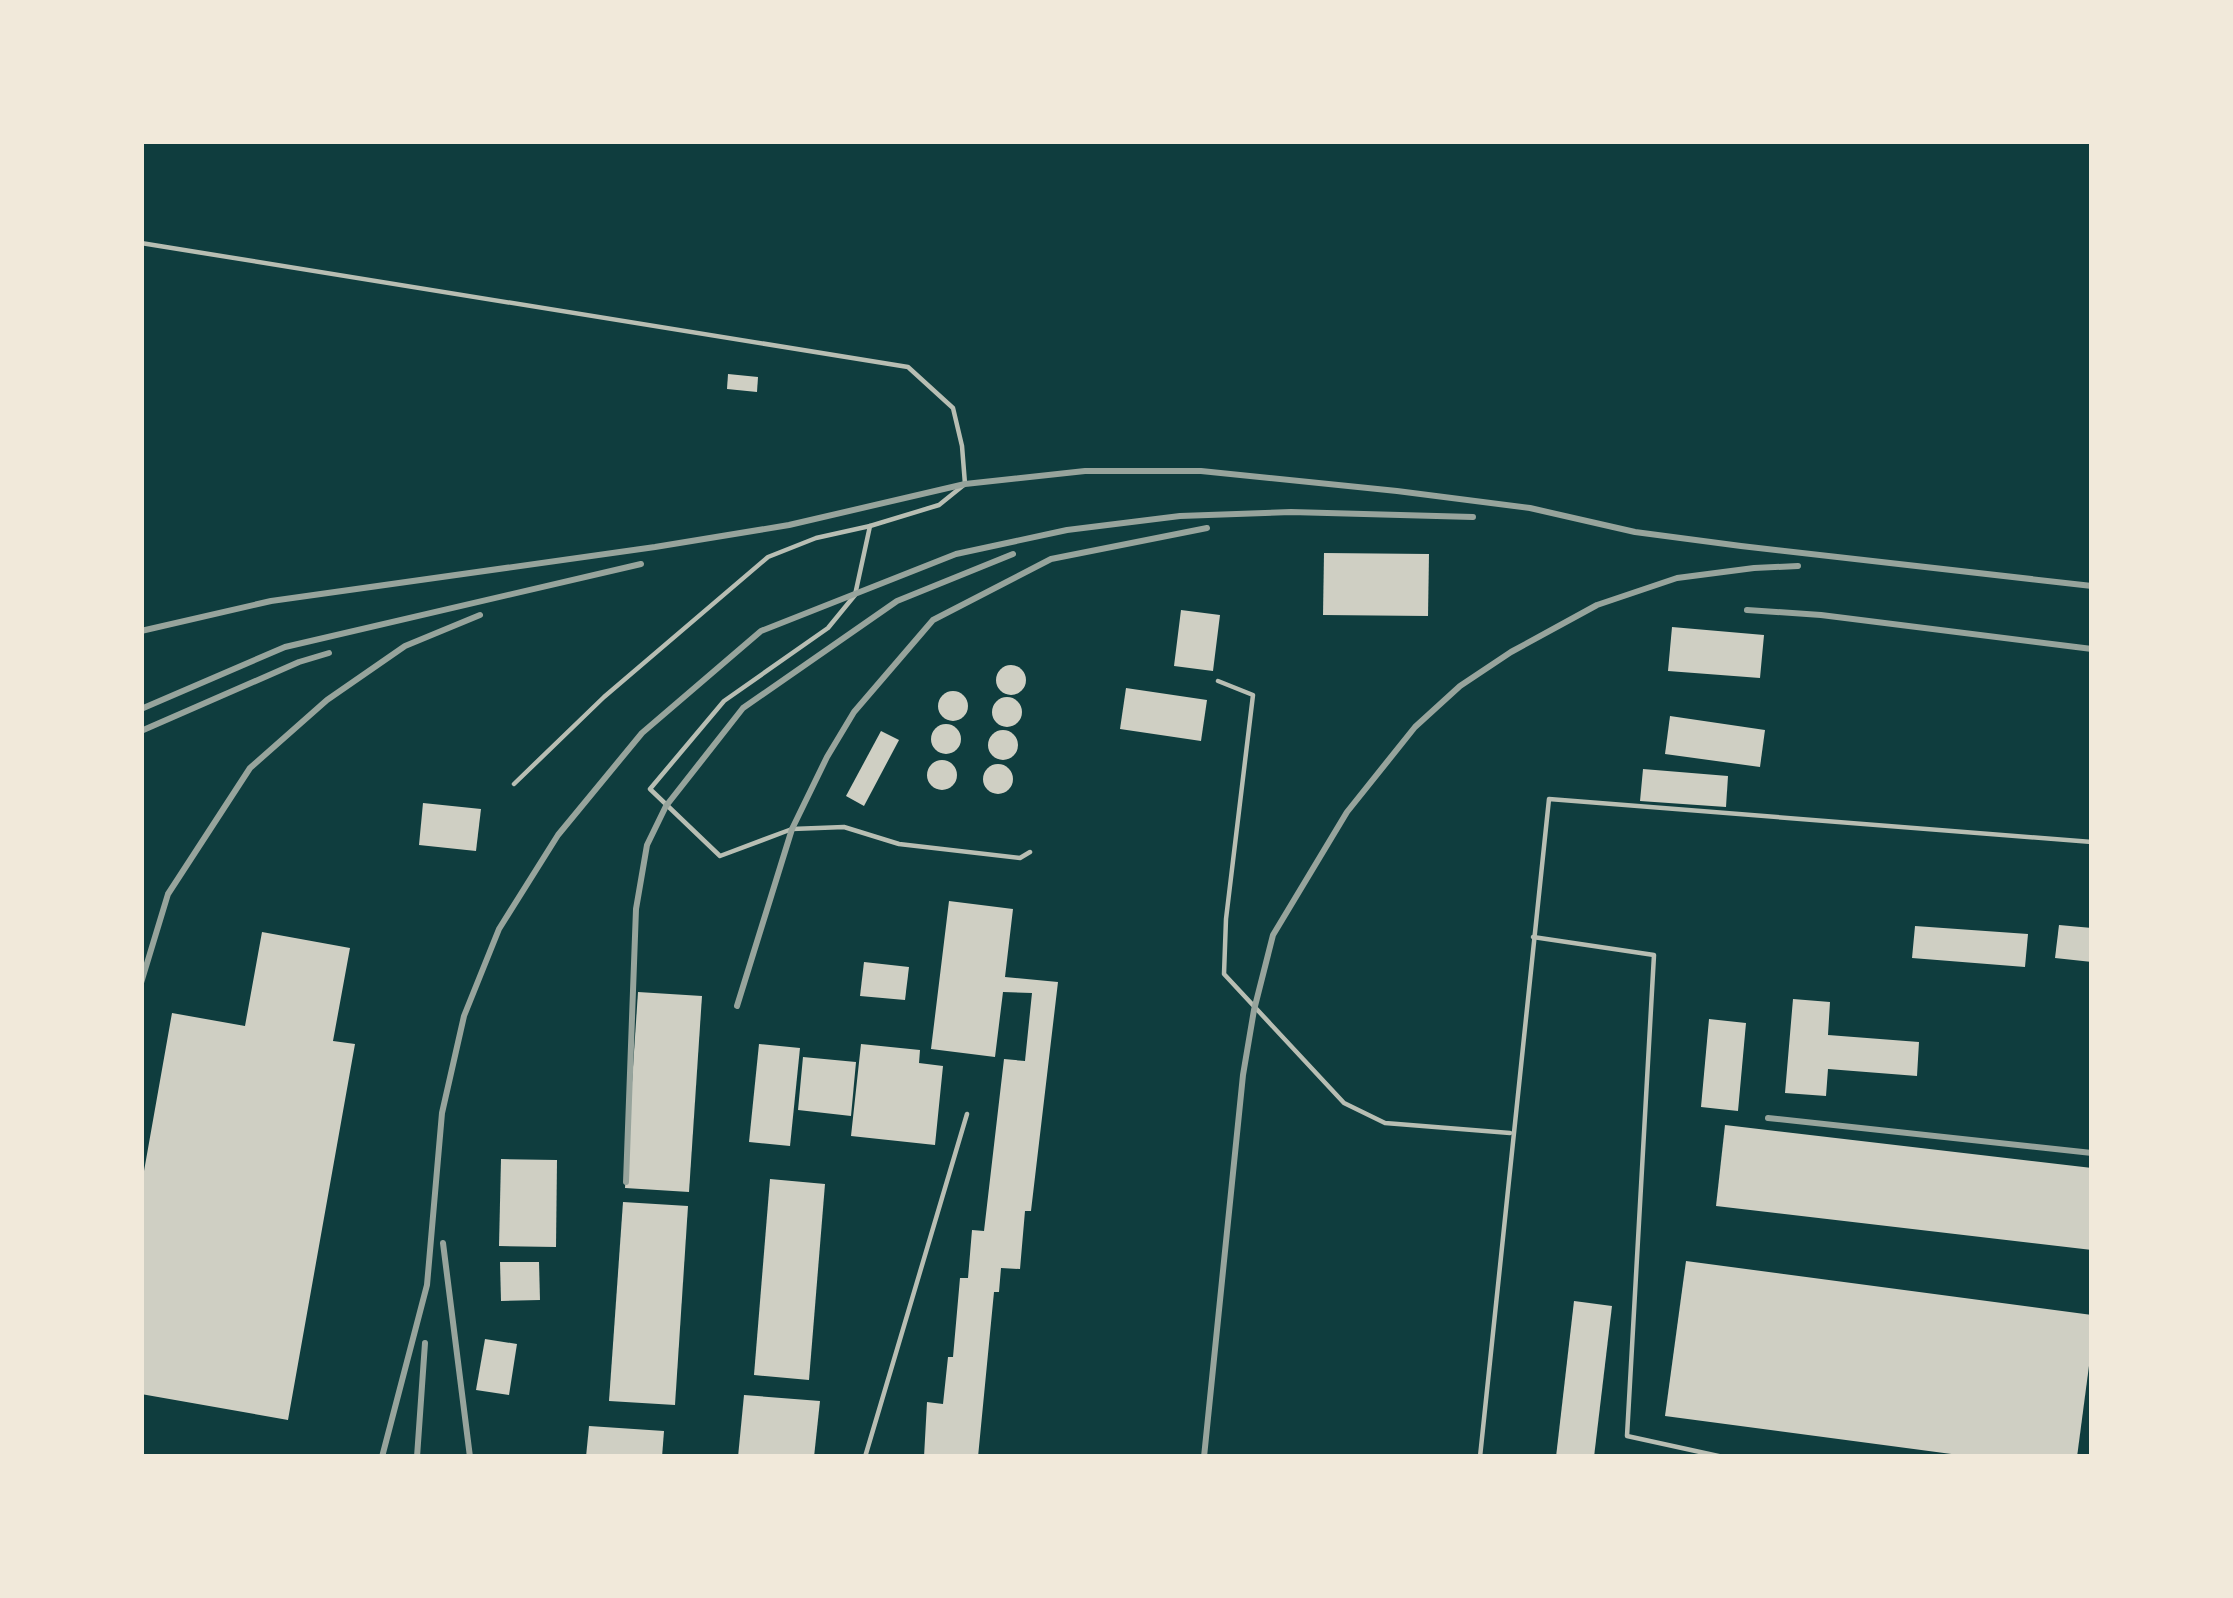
<svg xmlns="http://www.w3.org/2000/svg" width="2233" height="1598" font-family="'Times New Roman',serif">
  <style>
    .building { fill: #cfcfc3 }
    .lines { fill: none; stroke-linecap: round; stroke-linejoin: round }
    .service { stroke: #b8beb3; stroke-width: 4.5 }
    .rail { stroke: #97a49c; stroke-width: 6 }
  </style>
  <rect width="100%" height="100%" fill="#0f3d3e"/>
  <g class="building">
    <path d="M 728,374 L 758,377 L 757,392 L 727,389 Z"/>
    <path d="M 1324,553 L 1429,554 L 1428,616 L 1323,615 Z"/>
    <path d="M 1181,610 L 1220,615 L 1213,671 L 1174,666 Z"/>
    <path d="M 1672,627 L 1764,635 L 1760,678 L 1668,671 Z"/>
    <circle cx="1011" cy="680" r="15"/>
    <path d="M 1126,688 L 1207,700 L 1201,741 L 1120,729 Z"/>
    <circle cx="953" cy="706" r="15"/>
    <circle cx="1007" cy="712" r="15"/>
    <path d="M 1670,716 L 1765,730 L 1760,767 L 1665,754 Z"/>
    <circle cx="946" cy="739" r="15"/>
    <circle cx="1003" cy="745" r="15"/>
    <path d="M 881,731 L 899,740 L 864,806 L 846,796 Z"/>
    <circle cx="942" cy="775" r="15"/>
    <circle cx="998" cy="779" r="15"/>
    <path d="M 1643,769 L 1728,776 L 1726,807 L 1640,801 Z"/>
    <path d="M 423,803 L 481,809 L 476,851 L 419,845 Z"/>
    <path d="M 949,901 L 1013,909 L 1005,977 L 1058,982 L 1031,1211 L 1025,1211 L 1020,1269 L 1001,1268 L 999,1292 L 994,1292 L 978,1457 L 924,1457 L 927,1402 L 943,1404 L 948,1357 L 953,1357 L 960,1278 L 968,1278 L 972,1230 L 984,1231 L 1004,1059 L 1025,1061 L 1032,993 L 1003,992 L 995,1057 L 931,1049 Z"/>
    <path d="M 2059,925 L 2092,928 L 2092,962 L 2055,958 Z"/>
    <path d="M 1915,926 L 2028,934 L 2025,967 L 1912,958 Z"/>
    <path d="M 262,932 L 350,948 L 333,1041 L 355,1044 L 288,1420 L 141,1394 L 141,1188 L 172,1013 L 245,1026 Z"/>
    <path d="M 864,962 L 909,967 L 905,1000 L 860,996 Z"/>
    <path d="M 638,992 L 702,996 L 689,1192 L 625,1188 Z"/>
    <path d="M 1793,999 L 1830,1002 L 1828,1035 L 1919,1042 L 1917,1076 L 1828,1069 L 1826,1096 L 1785,1093 Z"/>
    <path d="M 1709,1019 L 1746,1023 L 1738,1111 L 1701,1107 Z"/>
    <path d="M 759,1044 L 800,1048 L 790,1146 L 749,1142 Z"/>
    <path d="M 861,1044 L 920,1050 L 919,1063 L 943,1066 L 935,1145 L 851,1136 Z"/>
    <path d="M 803,1057 L 856,1062 L 851,1116 L 798,1110 Z"/>
    <path d="M 1725,1125 L 2092,1168 L 2092,1250 L 1716,1206 Z"/>
    <path d="M 501,1159 L 557,1160 L 556,1247 L 499,1246 Z"/>
    <path d="M 770,1179 L 825,1184 L 809,1380 L 754,1375 Z"/>
    <path d="M 623,1202 L 688,1206 L 675,1405 L 609,1401 Z"/>
    <path d="M 1686,1261 L 2092,1315 L 2092,1343 L 2077,1457 L 1974,1457 L 1665,1416 Z"/>
    <path d="M 500,1262 L 539,1262 L 540,1300 L 501,1301 Z"/>
    <path d="M 1574,1301 L 1612,1306 L 1594,1457 L 1556,1457 Z"/>
    <path d="M 485,1339 L 517,1344 L 509,1395 L 476,1390 Z"/>
    <path d="M 744,1395 L 820,1401 L 814,1457 L 738,1457 Z"/>
    <path d="M 589,1426 L 664,1431 L 662,1457 L 586,1457 Z"/>
  </g>
  <g class="lines">
    <g class="service">
      <path d="M 141,243 L 908,367 L 953,408 L 962,446 L 965,484 L 939,505 L 870,526 L 855,595 L 828,628 L 724,701 L 650,789 L 720,856 L 792,829 L 844,827 L 899,844 L 1020,858 L 1030,852"/>
      <path d="M 1218,681 L 1253,695 L 1226,919 L 1224,974 L 1344,1103 L 1385,1123 L 1510,1133"/>
      <path d="M 514,784 L 604,697 L 768,557 L 816,538 L 870,526"/>
      <path d="M 1533,937 L 1654,955 L 1627,1436 L 1723,1457"/>
      <path d="M 865,1457 L 967,1114"/>
      <path d="M 1480,1457 L 1549,799 L 2092,842"/>
    </g>
    <g class="rail">
      <path d="M 1747,610 L 1821,615 L 2092,649"/>
      <path d="M 141,631 L 271,601 L 655,547 L 789,525 L 965,484 L 1085,471 L 1201,471 L 1397,491 L 1530,508 L 1635,532 L 1741,546 L 2092,586"/>
      <path d="M 141,709 L 285,647 L 641,564"/>
      <path d="M 141,731 L 299,662 L 329,653"/>
      <path d="M 141,983 L 168,894 L 250,768 L 327,700 L 405,646 L 480,615"/>
      <path d="M 737,1006 L 792,829 L 827,757 L 854,712 L 933,620 L 1051,559 L 1207,528"/>
      <path d="M 1768,1118 L 2092,1153"/>
      <path d="M 626,1182 L 636,909 L 647,845 L 666,806 L 743,708 L 897,601 L 1013,554"/>
      <path d="M 443,1243 L 470,1457"/>
      <path d="M 382,1457 L 427,1285 L 442,1113 L 464,1016 L 499,929 L 558,835 L 642,733 L 761,631 L 956,554 L 1067,530 L 1180,516 L 1291,512 L 1473,517"/>
      <path d="M 417,1457 L 425,1343"/>
      <path d="M 1204,1457 L 1243,1075 L 1254,1010 L 1273,935 L 1347,812 L 1415,727 L 1460,686 L 1511,652 L 1597,605 L 1677,578 L 1754,568 L 1798,566"/>
    </g>
  </g>
  <rect width="2233" height="1598" fill="none" stroke="#f1e9da" stroke-width="288"/>
</svg>
